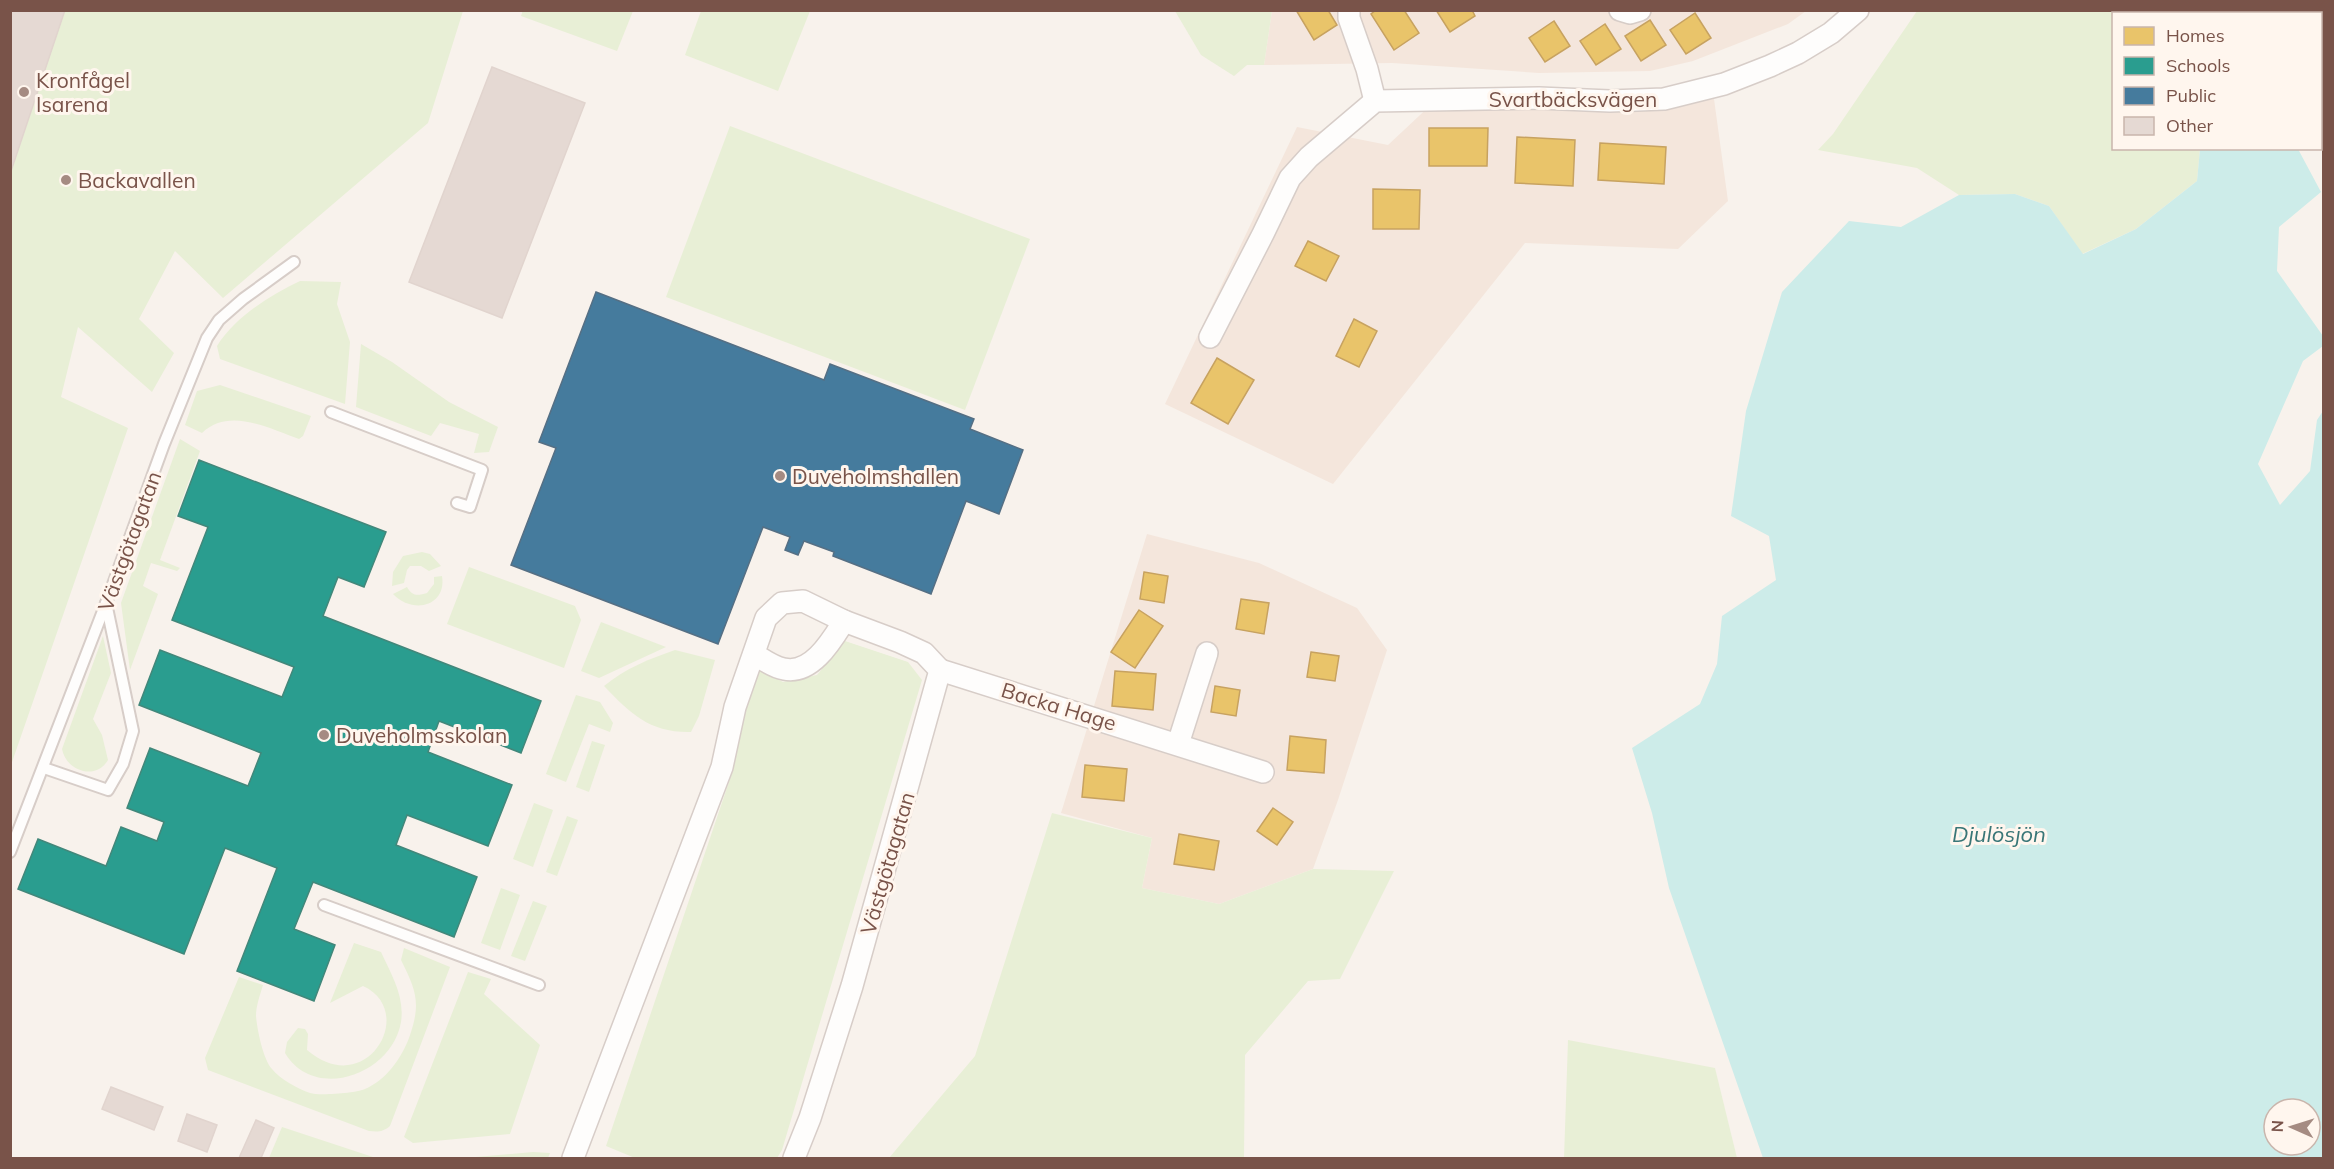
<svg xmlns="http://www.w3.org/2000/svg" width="2334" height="1169" font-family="Mulish,sans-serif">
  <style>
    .residential { fill: #f4e6dc }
    .green { fill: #e8efd6 }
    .water { fill: #cdece9; fill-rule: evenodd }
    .homes { fill: #e9c46a; stroke: #c7a260; stroke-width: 1.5 }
    .schools { fill: #2a9d8f; stroke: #42877a; stroke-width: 1.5 }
    .public { fill: #457b9d; stroke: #556f84; stroke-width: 1.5 }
    .building { fill: #e5d9d3; stroke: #e1d4ce; stroke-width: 1.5 }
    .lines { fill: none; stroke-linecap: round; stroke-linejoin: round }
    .lane-casing { stroke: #d7cdc8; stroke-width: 14 }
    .street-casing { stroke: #d7cdc8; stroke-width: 24 }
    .lane { stroke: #fefdfc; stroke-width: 10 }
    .street { stroke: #fefdfc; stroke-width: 21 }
    .poi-dot { fill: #a58b82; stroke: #fff6ee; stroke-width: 2 }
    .labels { text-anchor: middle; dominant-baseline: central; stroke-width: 6; stroke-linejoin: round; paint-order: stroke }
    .poi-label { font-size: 21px; fill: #795349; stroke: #fff6ee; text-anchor: start }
    .street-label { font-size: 21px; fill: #795349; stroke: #fff6ee }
    .water-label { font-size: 22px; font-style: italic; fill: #397677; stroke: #fff6ee }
  </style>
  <rect width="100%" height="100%" fill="#f8f2ec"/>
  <g class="residential">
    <path d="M 1272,11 L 1806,11 L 1788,24 L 1693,61 L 1650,71 L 1539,73 L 1392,63 L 1264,65 Z"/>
    <path d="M 1714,99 L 1728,201 L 1678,249 L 1525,243 L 1333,484 L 1165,404 L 1297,127 L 1388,145 L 1435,101 L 1658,108 Z"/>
    <path d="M 1147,534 L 1259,563 L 1357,608 L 1387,650 L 1338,800 L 1313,869 L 1219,904 L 1142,888 L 1152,838 L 1061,813 Z"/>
  </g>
  <g class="green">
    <path d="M 523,10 L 633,10 L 633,11 L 617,51 L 521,16 Z"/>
    <path d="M 11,11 L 463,11 L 428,123 L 223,298 L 175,251 L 139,319 L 174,353 L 152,392 L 78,327 L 61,397 L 128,428 L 11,765 Z"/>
    <path d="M 701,11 L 810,11 L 778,91 L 685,55 Z"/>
    <path d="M 1175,11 L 1272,11 L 1264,65 L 1247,65 L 1234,76 L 1201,55 Z"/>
    <path d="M 1917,11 L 2250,11 L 2250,14 L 2114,14 L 2114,148 L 2200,149 L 2197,181 L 2136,229 L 2082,254 L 2049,206 L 2015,194 L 1959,195 L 1917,168 L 1818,150 L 1833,134 Z"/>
    <path d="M 730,126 L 1030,239 L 965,410 L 666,297 Z"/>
    <path d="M 300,281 L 341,282 L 337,304 L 350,342 L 345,404 L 220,359 L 217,346 C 235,317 269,296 300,281 Z"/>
    <path d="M 361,344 L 392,362 L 449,402 L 498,427 L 489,452 L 474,453 L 479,434 L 440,423 L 431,436 L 356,407 Z"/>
    <path d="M 220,385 L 311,416 L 303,436 L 299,439 C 268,428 229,407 202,433 L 185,425 L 197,391 Z"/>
    <path d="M 180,439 L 200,451 L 160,560 L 180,568 L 177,571 L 151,563 L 143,586 L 158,594 L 130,670 L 121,603 Z"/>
    <path d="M 422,552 L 430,554 L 441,566 L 429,571 L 421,566 L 410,566 L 407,570 L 404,583 L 392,586 L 393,572 L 403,556 Z"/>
    <path d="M 469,567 L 575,606 L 581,620 L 564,668 L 447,624 Z"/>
    <path d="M 442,576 C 447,606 413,615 393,594 L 407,587 C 412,596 417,596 427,593 L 434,584 L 434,577 Z"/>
    <path d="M 601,622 L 666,647 L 599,678 L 581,671 Z"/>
    <path d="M 103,636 L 111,673 L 93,719 L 102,735 L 108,760 C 96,781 66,771 62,749 Z"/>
    <path d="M 845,641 L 908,662 L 922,680 L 782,1150 L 777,1158 L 635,1158 L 606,1146 L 733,770 L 745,710 L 757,669 L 783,682 L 817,675 Z"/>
    <path d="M 675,650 L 715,660 L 699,716 L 691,732 C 650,733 631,714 604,686 C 626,668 649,659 675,650 Z"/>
    <path d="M 576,695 L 600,702 L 613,723 L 610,732 L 589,724 L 566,782 L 546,774 Z"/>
    <path d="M 592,741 L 605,745 L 589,792 L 576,787 Z"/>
    <path d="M 534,803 L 553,810 L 533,867 L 513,859 Z"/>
    <path d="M 1052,813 L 1152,838 L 1142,888 L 1219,904 L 1313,869 L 1394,871 L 1340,979 L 1308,981 L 1245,1055 L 1244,1158 L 889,1158 L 975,1056 Z"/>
    <path d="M 567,816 L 578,820 L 557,876 L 546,872 Z"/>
    <path d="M 501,888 L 520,895 L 500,950 L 481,943 Z"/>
    <path d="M 533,901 L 547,906 L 525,961 L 511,956 Z"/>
    <path d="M 354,943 L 381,952 C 391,974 405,996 401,1022 C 392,1075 314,1102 285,1053 L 287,1042 L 298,1028 L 305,1029 L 308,1034 L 307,1050 C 367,1101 418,1011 363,986 L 330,1003 Z"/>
    <path d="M 404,948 L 450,967 L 390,1126 C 383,1132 378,1132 369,1131 L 208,1070 L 205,1058 L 239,977 L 263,985 C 260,995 256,1006 256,1016 C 257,1029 263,1059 272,1069 C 280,1079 298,1089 310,1093 C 319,1096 357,1093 365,1089 C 386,1080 401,1059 409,1038 C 421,1004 417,992 401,960 Z"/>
    <path d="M 468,972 L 491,979 L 484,994 L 540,1045 L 510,1134 L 413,1143 L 404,1137 Z"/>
    <path d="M 1568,1040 L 1715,1068 L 1737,1158 L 1564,1158 Z"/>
    <path d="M 282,1127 L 376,1158 L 269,1158 Z"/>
    <path d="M 533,1152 L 550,1153 L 548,1158 L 464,1158 Z"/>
  </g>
  <g class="water">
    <path d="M 2250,10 L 2323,11 L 2323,39 L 2321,42 L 2320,14 L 2250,13 Z"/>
    <path d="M 2200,149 L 2298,149 L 2321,192 L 2279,227 L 2277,271 L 2323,336 L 2323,346 L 2303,361 L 2258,464 L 2280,505 L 2310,471 L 2317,420 L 2323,411 L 2323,1158 L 1763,1158 L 1669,888 L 1652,813 L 1632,748 L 1700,704 L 1717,664 L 1722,616 L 1776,580 L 1769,536 L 1731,516 L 1746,411 L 1782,292 L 1849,221 L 1901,227 L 1959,195 L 2015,194 L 2049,206 L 2083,254 L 2136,229 L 2197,181 ZM 2274,1109 L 2310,1109 L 2310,1145 L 2274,1145 Z"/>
  </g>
  <g class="homes">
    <path d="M 1296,10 L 1328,10 L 1337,25 L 1314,40 Z"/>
    <path d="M 1376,10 L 1404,10 L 1419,33 L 1394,50 L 1371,14 Z"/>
    <path d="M 1436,10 L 1472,10 L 1475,16 L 1450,32 Z"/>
    <path d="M 1695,13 L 1711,38 L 1686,54 L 1670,30 Z"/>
    <path d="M 1650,20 L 1666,45 L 1641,61 L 1625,36 Z"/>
    <path d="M 1554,21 L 1570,46 L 1545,62 L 1529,38 Z"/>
    <path d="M 1605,24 L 1621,49 L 1596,65 L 1580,41 Z"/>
    <path d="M 1429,128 L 1488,128 L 1487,166 L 1429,166 Z"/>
    <path d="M 1517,137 L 1575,140 L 1573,186 L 1515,183 Z"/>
    <path d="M 1600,143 L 1666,147 L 1664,184 L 1598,180 Z"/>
    <path d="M 1373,189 L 1420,190 L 1419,229 L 1373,229 Z"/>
    <path d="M 1308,241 L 1339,256 L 1326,281 L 1295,266 Z"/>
    <path d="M 1354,319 L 1377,331 L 1359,367 L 1336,356 Z"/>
    <path d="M 1217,358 L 1254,380 L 1228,424 L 1191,403 Z"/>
    <path d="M 1144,572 L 1168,576 L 1164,603 L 1140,599 Z"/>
    <path d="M 1241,599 L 1269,603 L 1264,634 L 1236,629 Z"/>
    <path d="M 1139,610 L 1163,626 L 1135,668 L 1111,652 Z"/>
    <path d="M 1311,652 L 1339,656 L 1335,681 L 1307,677 Z"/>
    <path d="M 1115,671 L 1156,674 L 1153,710 L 1112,706 Z"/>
    <path d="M 1215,686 L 1240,690 L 1236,716 L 1211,712 Z"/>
    <path d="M 1290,736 L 1326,740 L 1324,773 L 1287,770 Z"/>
    <path d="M 1085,765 L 1127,769 L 1124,801 L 1082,797 Z"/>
    <path d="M 1273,808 L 1293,822 L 1277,845 L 1257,831 Z"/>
    <path d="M 1179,834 L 1219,841 L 1214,870 L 1174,864 Z"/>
  </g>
  <path class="schools" d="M 199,460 L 386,532 L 364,587 L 338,577 L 323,616 L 541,701 L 521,753 L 439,721 L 428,752 L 512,785 L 488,846 L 407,815 L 396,845 L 477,877 L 454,937 L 313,882 L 294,929 L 335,945 L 314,1001 L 237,971 L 277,868 L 225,848 L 184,954 L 18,889 L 38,839 L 106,866 L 121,827 L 157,841 L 164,822 L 127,808 L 150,748 L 248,786 L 261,753 L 139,705 L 160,650 L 282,697 L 294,667 L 172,620 L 208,527 L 178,516 Z"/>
  <path class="public" d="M 596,292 L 824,380 L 830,364 L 974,419 L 970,429 L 1023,450 L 999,514 L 966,501 L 931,594 L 833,556 L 834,552 L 804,541 L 798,555 L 785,550 L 790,537 L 763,527 L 718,644 L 511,565 L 556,448 L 539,442 Z"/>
  <g class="building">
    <path d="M 10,10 L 65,10 L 10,174 Z"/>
    <path d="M 492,67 L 585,103 L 502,318 L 409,282 Z"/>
    <path d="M 111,1087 L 163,1107 L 154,1130 L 102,1109 Z"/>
    <path d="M 187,1114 L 217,1125 L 207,1152 L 178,1141 Z"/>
    <path d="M 256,1120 L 274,1128 L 261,1158 L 239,1158 Z"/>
  </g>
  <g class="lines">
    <g class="lane-casing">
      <g id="lane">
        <path d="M 331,412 L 482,470 L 470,507 L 457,503"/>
        <path d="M 44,768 L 108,790 L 123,764 L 133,731 L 106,603"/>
        <path d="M 10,852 L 108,598 L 164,444 L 207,338 L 219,320 L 243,299 L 294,262"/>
        <path d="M 324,905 L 539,985"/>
      </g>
    </g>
    <g class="street-casing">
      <g id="street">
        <path d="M 1349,10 L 1349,18 L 1367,69 L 1375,101"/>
        <path d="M 1620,10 L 1630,13 L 1640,10"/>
        <path d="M 1210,337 L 1263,234 L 1290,178 L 1309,157 L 1375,101 L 1539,98 L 1610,101 L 1664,99 L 1724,84 L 1770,66 L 1798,53 L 1831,33 L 1858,10"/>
        <path d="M 754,654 C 764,660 773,667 784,669 C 812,675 832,640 844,621"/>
        <path d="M 940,670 L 1263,772"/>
        <path d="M 1178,744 L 1207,653"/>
        <path d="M 573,1158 L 722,767 L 735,707 L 766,618 L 782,603 L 803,601 L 844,621 L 900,642 L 924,653 L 940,670 L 852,986 L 810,1118 L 794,1158"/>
      </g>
    </g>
    <use href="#lane" class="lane"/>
    <use href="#street" class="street"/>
  </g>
  <g class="poi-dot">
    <circle cx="24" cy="92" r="6"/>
    <circle cx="66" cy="180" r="6"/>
    <circle cx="780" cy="476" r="6"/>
    <circle cx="324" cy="735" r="6"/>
  </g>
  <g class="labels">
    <g class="poi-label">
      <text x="36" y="80">Kronfågel<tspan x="36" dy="24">Isarena</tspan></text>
      <text x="78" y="180">Backavallen</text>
      <text x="792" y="476">Duveholmshallen</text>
      <text x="336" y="735">Duveholmsskolan</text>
    </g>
    <g class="street-label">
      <text x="1573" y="99">Svartbäcksvägen</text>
      <text transform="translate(129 541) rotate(-70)">Västgötagatan</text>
      <text transform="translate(1059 706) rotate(17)">Backa Hage</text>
      <text transform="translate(887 863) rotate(-74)">Västgötagatan</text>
    </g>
    <g class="water-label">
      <text x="1999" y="834">Djulösjön</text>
    </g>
  </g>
  <rect width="2334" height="1169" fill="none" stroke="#795349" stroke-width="24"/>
  <rect x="2112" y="12" width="210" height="138" fill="#fff6ee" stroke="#c9b5ac" stroke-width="1.5"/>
  <rect x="2124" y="27" width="30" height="18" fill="#e9c46a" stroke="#c9b5ac" stroke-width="1.5"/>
  <text x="2166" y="42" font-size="18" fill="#795349">Homes</text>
  <rect x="2124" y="57" width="30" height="18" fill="#2a9d8f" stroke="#c9b5ac" stroke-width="1.5"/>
  <text x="2166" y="72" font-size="18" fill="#795349">Schools</text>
  <rect x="2124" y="87" width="30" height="18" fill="#457b9d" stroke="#c9b5ac" stroke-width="1.5"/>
  <text x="2166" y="102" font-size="18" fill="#795349">Public</text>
  <rect x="2124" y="117" width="30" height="18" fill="#e5d9d3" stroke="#c9b5ac" stroke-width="1.5"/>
  <text x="2166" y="132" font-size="18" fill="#795349">Other</text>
  <g transform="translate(2292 1127) rotate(273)"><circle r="28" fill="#fff6ee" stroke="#c9b5ac" stroke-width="1.5"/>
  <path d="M0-4.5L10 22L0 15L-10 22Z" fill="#a58b82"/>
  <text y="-9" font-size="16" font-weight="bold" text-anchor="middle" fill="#795349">N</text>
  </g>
</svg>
